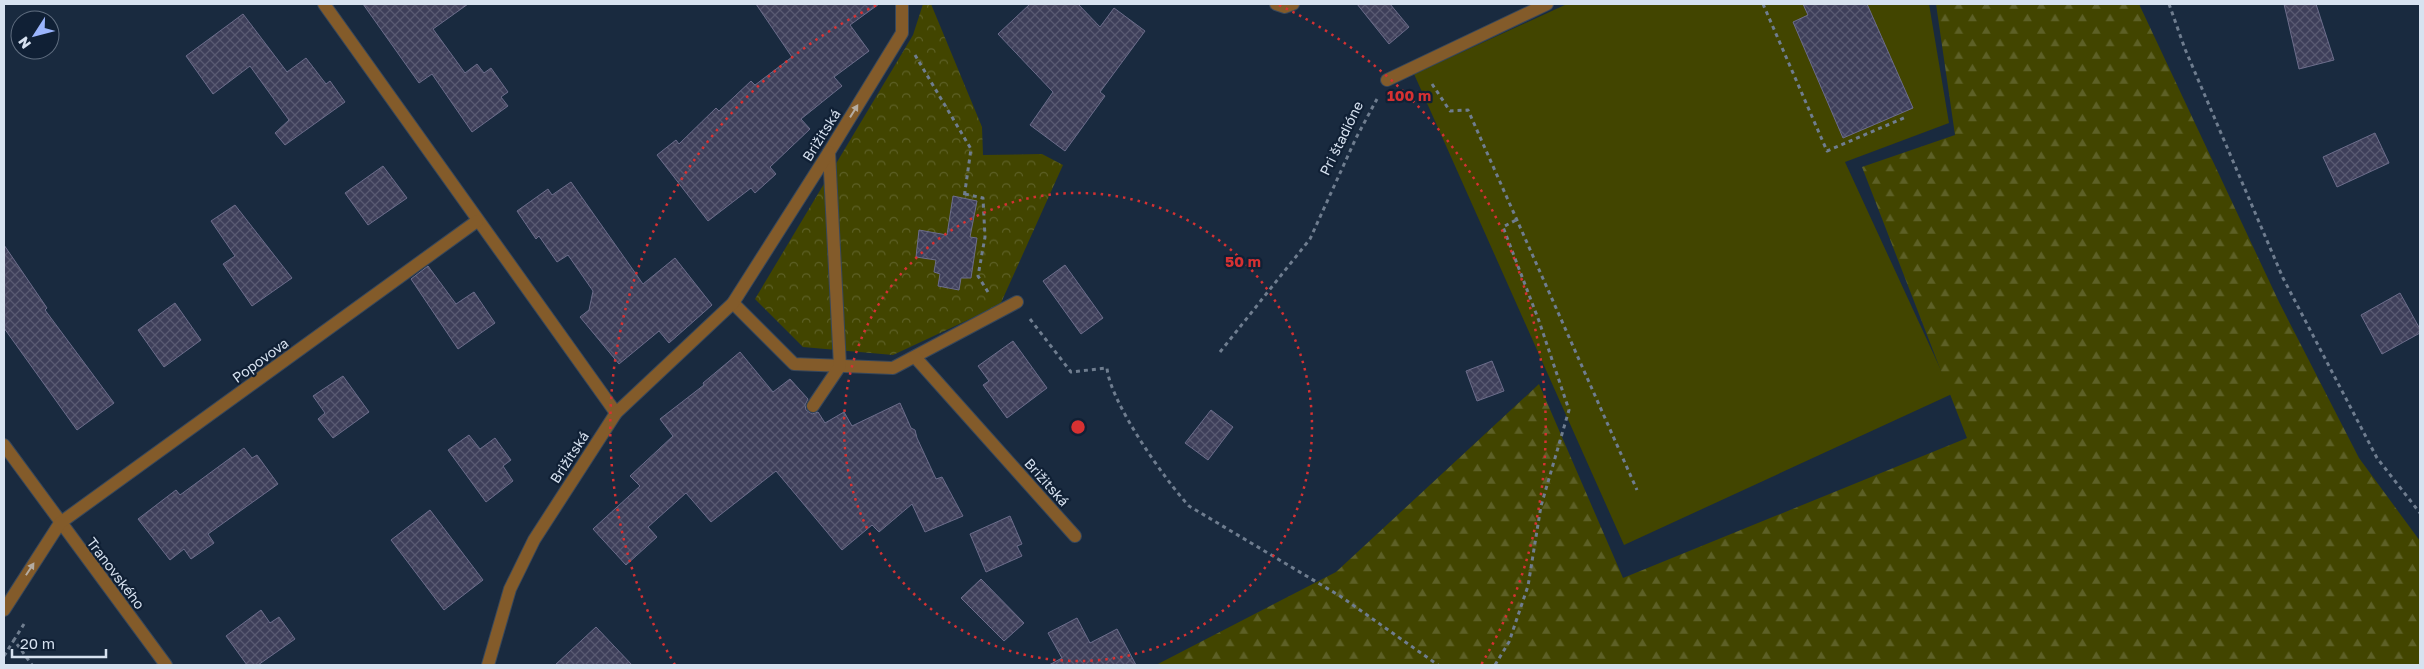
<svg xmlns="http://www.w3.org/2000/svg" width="2424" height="669" font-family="'Golos Text',sans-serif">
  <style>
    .green { fill: #424500 }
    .forest { fill: url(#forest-firs) }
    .park { fill: url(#park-crowns) }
    .building { fill: url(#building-cross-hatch); stroke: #6c6d8b }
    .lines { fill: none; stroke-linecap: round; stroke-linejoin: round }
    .service-casing { stroke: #37475b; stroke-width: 14 }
    .minor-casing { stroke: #37475b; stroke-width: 14 }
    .path { stroke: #6f7d8f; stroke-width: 3; stroke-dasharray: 4 4; stroke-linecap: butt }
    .service { stroke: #835b2a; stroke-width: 12 }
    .minor { stroke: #835b2a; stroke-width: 12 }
    .oneway { fill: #b5aca1 }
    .ring { fill: none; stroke: #d63132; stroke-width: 2.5; stroke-dasharray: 2.5 5 }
    .labels { text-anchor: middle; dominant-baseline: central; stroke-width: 4.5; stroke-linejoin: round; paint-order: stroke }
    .street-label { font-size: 14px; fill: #d7e2f0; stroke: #102035 }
    .centre { fill: #d63132; stroke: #102035; stroke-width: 2.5 }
    .ring-label { font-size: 15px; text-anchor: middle; font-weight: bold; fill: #d63132; stroke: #102035; stroke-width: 4.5; stroke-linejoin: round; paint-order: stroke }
  </style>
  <defs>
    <pattern id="forest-firs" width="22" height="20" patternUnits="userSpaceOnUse" patternTransform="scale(1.25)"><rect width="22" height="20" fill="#424500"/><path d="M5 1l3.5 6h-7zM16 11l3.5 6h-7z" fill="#5d6026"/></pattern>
    <pattern id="park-crowns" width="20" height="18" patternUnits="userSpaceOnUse" patternTransform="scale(1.25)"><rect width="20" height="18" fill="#424500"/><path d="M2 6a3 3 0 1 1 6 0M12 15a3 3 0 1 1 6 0" fill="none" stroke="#5d6026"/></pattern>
    <pattern id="building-cross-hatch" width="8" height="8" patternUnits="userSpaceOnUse" patternTransform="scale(1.25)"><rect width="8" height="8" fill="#3e3f5a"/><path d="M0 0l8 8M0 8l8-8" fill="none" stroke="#595a72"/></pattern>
  </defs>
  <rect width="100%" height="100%" fill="#192a3f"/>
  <path class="green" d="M 1567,4 L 1929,4 L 1949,123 L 1845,162 L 1952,394 L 1624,545 L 1414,74 Z"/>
  <path class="forest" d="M 1936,4 L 2139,4 L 2279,302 L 2359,458 L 2420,541 L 2420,665 L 1156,665 L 1336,572 L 1539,384 L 1623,578 L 1967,438 L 1862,167 L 1955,135 Z"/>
  <path class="park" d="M 923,4 L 931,4 L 982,127 L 983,155 L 1042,154 L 1063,165 L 1000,305 L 893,355 L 803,347 L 755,299 L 913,35 Z"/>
  <g class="building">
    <path d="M 363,4 L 468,4 L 433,29 L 465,73 L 477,64 L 484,73 L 491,68 L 508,92 L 501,97 L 508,106 L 472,132 L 432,74 L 419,83 Z"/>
    <path d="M 756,4 L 879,4 L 850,25 L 869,51 L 834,77 L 842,86 L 801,119 L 810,129 L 770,167 L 776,174 L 755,193 L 751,188 L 708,221 L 657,155 L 676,140 L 679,144 L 716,108 L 719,111 L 751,81 L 755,85 L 792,57 Z"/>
    <path d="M 1030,4 L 1078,4 L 1100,27 L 1114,8 L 1145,31 L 1100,92 L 1105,96 L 1065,151 L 1030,125 L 1053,92 L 998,34 Z"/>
    <path d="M 1357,4 L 1390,4 L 1409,27 L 1389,44 Z"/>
    <path d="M 1803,4 L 1867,4 L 1913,108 L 1843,138 L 1793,22 L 1808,15 Z"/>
    <path d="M 2284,4 L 2316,4 L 2334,60 L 2299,69 Z"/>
    <path d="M 243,14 L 287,72 L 306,58 L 326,84 L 330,81 L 345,102 L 285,145 L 275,133 L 289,120 L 250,66 L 213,94 L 186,56 Z"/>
    <path d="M 2375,133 L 2389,163 L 2337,187 L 2323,157 Z"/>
    <path d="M 383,166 L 407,198 L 368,225 L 345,193 Z"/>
    <path d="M 571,182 L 643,284 L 675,258 L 712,305 L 669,343 L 659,331 L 619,364 L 580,317 L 589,310 L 593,291 L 568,255 L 557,262 L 539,236 L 536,239 L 517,211 L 548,189 L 552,195 Z"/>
    <path d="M 953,196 L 977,201 L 970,237 L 977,238 L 971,278 L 961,278 L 959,290 L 938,286 L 940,274 L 934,272 L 936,260 L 916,257 L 919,230 L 947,235 Z"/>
    <path d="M 235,205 L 292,278 L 252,306 L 223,264 L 235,256 L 211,221 Z"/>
    <path d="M 4,245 L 47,308 L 45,310 L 114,403 L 77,430 L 4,328 Z"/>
    <path d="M 1065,265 L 1103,318 L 1081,334 L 1043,281 Z"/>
    <path d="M 428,266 L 456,304 L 474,292 L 495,323 L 458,349 L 411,279 Z"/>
    <path d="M 2400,293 L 2420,329 L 2420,333 L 2382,354 L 2361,315 Z"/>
    <path d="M 175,303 L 201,340 L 164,367 L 138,330 Z"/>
    <path d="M 1013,341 L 1047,388 L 1007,418 L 983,385 L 989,381 L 978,366 Z"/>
    <path d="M 740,352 L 773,392 L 790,379 L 808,399 L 805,405 L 806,410 L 812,414 L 818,412 L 825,423 L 844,412 L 852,426 L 900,403 L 911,428 L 915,430 L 917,438 L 936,479 L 942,477 L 963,516 L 925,532 L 912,504 L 879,532 L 872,525 L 842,550 L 776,471 L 711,522 L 686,493 L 648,527 L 657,537 L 626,565 L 593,529 L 640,486 L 630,476 L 673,436 L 660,419 L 704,385 L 703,383 Z"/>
    <path d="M 1492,361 L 1504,391 L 1477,401 L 1466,371 Z"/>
    <path d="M 343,376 L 369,412 L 333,438 L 318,419 L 325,413 L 313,396 Z"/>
    <path d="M 1211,410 L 1233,427 L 1208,460 L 1185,443 Z"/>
    <path d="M 469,435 L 480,449 L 495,438 L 511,460 L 503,466 L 513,481 L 486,502 L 448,450 Z"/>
    <path d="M 244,448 L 252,458 L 257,455 L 278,484 L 208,534 L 214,543 L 191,559 L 184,549 L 170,560 L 138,519 L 176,490 L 180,495 Z"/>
    <path d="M 430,510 L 483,580 L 444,610 L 391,540 Z"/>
    <path d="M 1010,516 L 1022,544 L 1017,546 L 1022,556 L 986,572 L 970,534 Z"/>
    <path d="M 981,579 L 1024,623 L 1004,641 L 961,598 Z"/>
    <path d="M 261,610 L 270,623 L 279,617 L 295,639 L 258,665 L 247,665 L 226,636 Z"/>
    <path d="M 1077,618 L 1090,643 L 1117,629 L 1136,665 L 1049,665 L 1062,658 L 1048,633 Z"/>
    <path d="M 596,627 L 632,665 L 555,665 Z"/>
  </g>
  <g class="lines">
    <g class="service-casing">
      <g id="service">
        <path d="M 733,303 L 794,364 L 893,368 L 1017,302"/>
        <path d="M 813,406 L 840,366 L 829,152 L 902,33 L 902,4"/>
      </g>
    </g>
    <g class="minor-casing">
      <g id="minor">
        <path d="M 324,4 L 616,413"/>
        <path d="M 1276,4 L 1285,7 L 1293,4"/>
        <path d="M 1387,80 L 1547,4"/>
        <path d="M 915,357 L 1075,536"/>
        <path d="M 4,445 L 166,665"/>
        <path d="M 4,610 L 60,523 L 477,221"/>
        <path d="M 488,665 L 510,589 L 534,540 L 616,413 L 733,303 L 829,152"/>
      </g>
    </g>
    <g class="path">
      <path d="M 1763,4 L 1827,151 L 1906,117"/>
      <path d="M 2169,4 L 2185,49 L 2283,278 L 2377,458 L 2420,513"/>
      <path d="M 915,55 L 971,149 L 964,198"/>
      <path d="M 1432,84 L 1450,111 L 1468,110 L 1637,490"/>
      <path d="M 965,194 L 983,198 L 985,237 L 978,276 L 988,292"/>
      <path d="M 1030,319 L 1071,372 L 1107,368 C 1110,402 1165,480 1189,506 L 1340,596 L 1438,665"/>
      <path d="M 1220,352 L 1310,239 L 1356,138 L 1377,99"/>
      <path d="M 24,624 L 14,640 L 32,665"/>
      <path d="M 4,656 L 14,640"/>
      <path d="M 1495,665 L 1509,642 L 1528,586 L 1541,506 L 1569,410 L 1539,321 L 1503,227 L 1516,220"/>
    </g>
    <use href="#service" class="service"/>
    <use href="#minor" class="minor"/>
  </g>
  <defs><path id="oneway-solid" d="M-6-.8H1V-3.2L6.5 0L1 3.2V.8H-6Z" transform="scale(1.25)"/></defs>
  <g class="oneway">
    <use href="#oneway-solid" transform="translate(854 111) rotate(-58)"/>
    <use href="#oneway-solid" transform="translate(30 569) rotate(-57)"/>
  </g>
  <g class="ring">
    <circle cx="1078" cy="427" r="234"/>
    <path d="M675 665A468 468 0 0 1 877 5M1279 5A468 468 0 0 1 1481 665"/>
  </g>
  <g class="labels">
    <g class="street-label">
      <text transform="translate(821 135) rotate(-58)">Brižitská</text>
      <text transform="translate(1341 138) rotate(-64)">Pri štadióne</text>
      <text transform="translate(260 360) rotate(-36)">Popovova</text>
      <text transform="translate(569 457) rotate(-57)">Brižitská</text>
      <text transform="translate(1047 482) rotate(48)">Brižitská</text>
      <text transform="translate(116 573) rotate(53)">Tranovského</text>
    </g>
  </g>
  <circle cx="1078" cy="427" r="8" class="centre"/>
  <g class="ring-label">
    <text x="1409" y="101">100 m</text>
    <text x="1243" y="267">50 m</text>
  </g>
  <rect width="2424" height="669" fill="none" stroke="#d7e2f0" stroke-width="10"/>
  <g transform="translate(35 35) rotate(234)"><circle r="24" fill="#102035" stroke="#606e80"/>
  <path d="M0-4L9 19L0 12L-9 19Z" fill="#9bb5fd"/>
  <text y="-8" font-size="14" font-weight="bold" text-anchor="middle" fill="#d7e2f0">N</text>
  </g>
  <path d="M12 649v8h94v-8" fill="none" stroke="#d7e2f0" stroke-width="2.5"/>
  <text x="20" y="649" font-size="15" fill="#d7e2f0" stroke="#102035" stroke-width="4" paint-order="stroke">20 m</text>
</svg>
